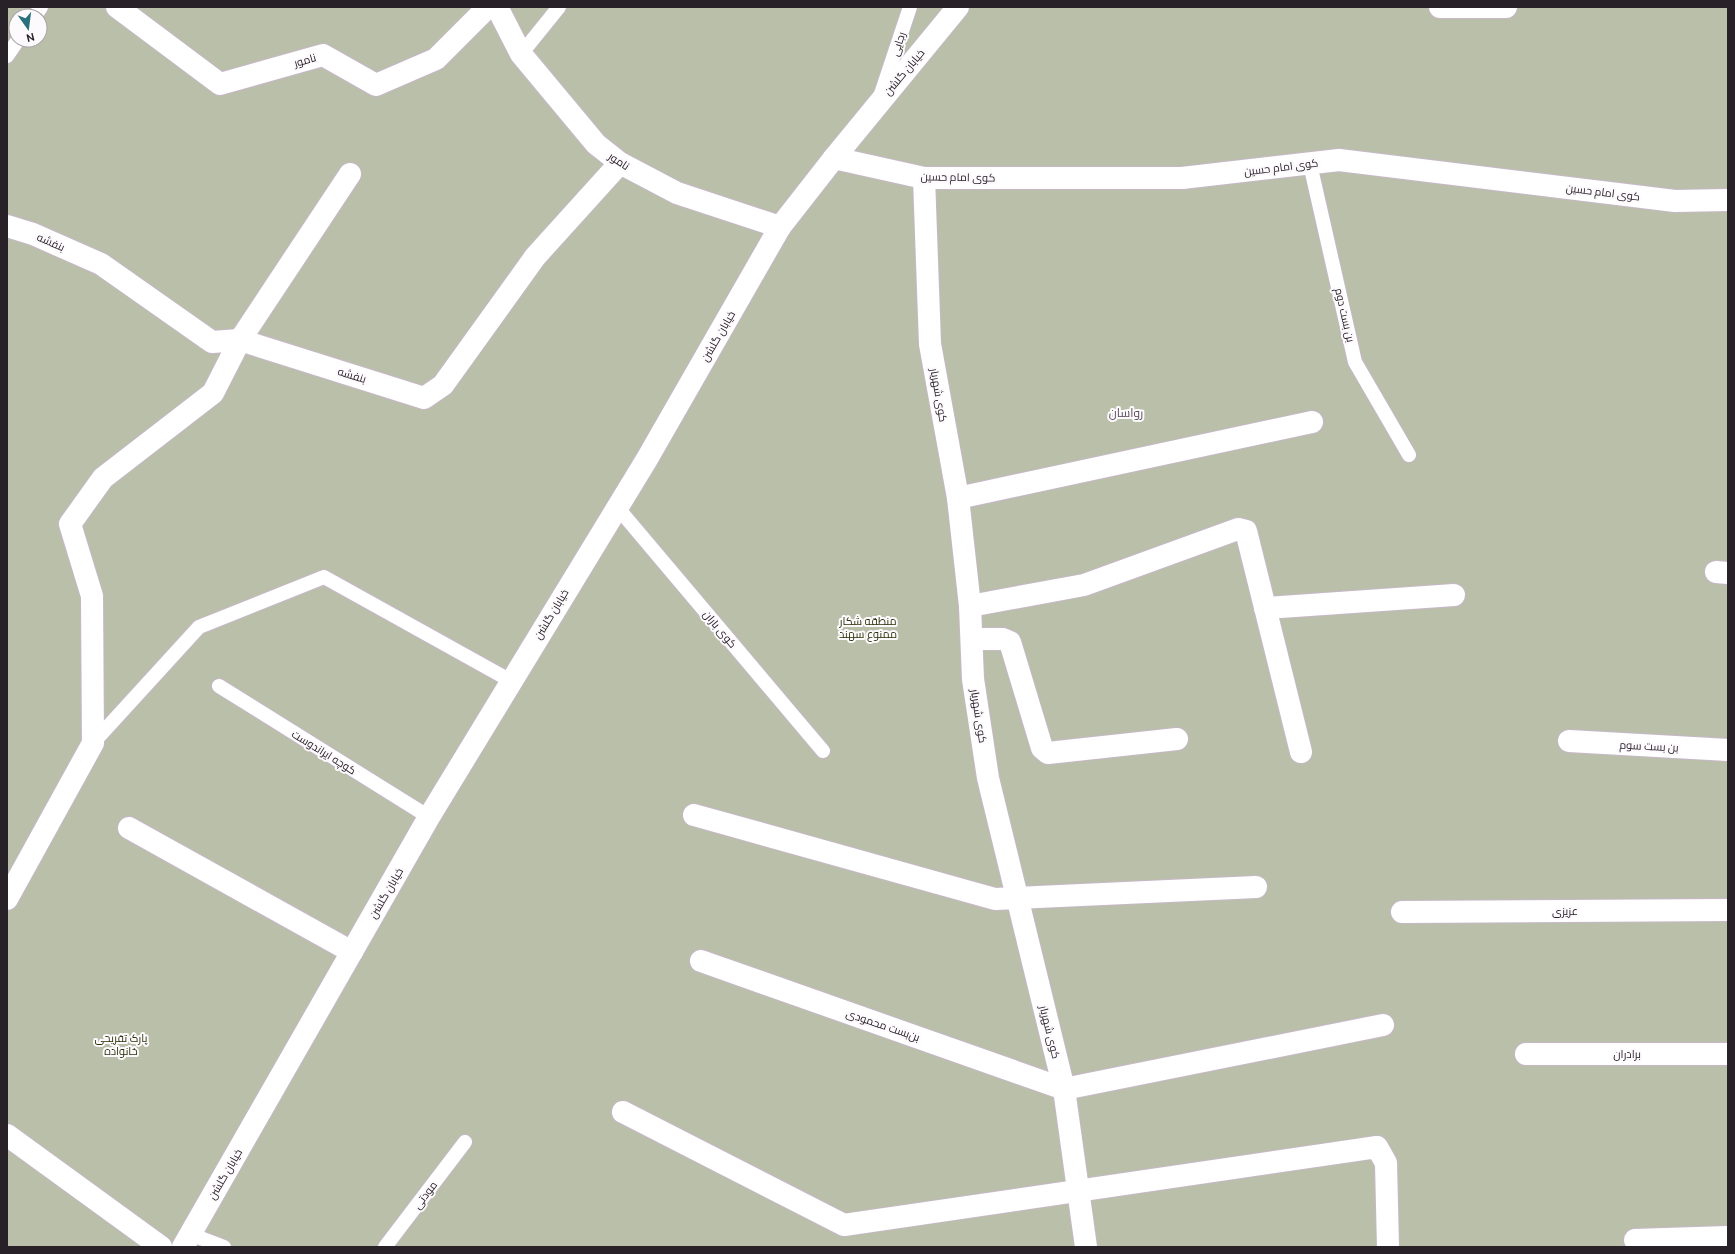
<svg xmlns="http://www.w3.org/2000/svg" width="1735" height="1254" font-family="Ubuntu,Cairo,sans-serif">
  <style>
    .green { fill: #b9bfa9; fill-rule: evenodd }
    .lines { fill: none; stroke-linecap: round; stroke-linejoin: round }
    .service-casing { stroke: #c7b8c8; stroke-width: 16 }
    .minor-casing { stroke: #c7b8c8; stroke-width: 24 }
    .tertiary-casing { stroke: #c7b8c8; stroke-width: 24 }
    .service { stroke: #fff; stroke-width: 14 }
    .minor { stroke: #fff; stroke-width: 22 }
    .tertiary { stroke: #fff; stroke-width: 22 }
    .labels { text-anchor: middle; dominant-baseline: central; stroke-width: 4; stroke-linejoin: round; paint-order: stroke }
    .street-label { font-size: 11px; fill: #282228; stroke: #fdfafd }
    .park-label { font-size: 11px; fill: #2a3106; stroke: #fdfafd }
    .neighbourhood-label { font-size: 12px; fill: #594c5a; stroke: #fdfafd }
  </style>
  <rect width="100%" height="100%" fill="#f7e8f8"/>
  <path class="green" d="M 7,7 L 1728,7 L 1728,1247 L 7,1247 ZM 16,16 L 40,16 L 40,40 L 16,40 Z"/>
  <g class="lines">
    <g class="service-casing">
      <g id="service">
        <path d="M 35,16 L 41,7"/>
        <path d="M 521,54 L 559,7"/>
        <path d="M 7,56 L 18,40"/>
        <path d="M 881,94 L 910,7"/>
        <path d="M 1310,164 L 1355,362 L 1409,455"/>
        <path d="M 617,507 L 823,751"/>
        <path d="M 219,686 L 429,817"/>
        <path d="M 93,743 L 199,627 L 324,577 L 511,681"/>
        <path d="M 190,1234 L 224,1247"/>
        <path d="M 385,1247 L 465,1142"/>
      </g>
    </g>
    <g class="minor-casing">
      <g id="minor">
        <path d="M 117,7 L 220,84 L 323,55 L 376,85 L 436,59 L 488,7"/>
        <path d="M 497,7 L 521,54 L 596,144 L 620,163 L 677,193 L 780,227"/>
        <path d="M 1440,7 L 1506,7"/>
        <path d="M 834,158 L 924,178 L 1182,178 L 1339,160 L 1675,201 L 1728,200"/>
        <path d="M 924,178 L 930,344 L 958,498 L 970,606 L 973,679 L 988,778 L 1064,1089 L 1086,1247"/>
        <path d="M 7,226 L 33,234 L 101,264 L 212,342 L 240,340 L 424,398 L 443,385 L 535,257 L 620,163"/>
        <path d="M 958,498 L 1312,422"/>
        <path d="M 1716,572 L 1728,573"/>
        <path d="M 970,606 L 1084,585 L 1238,529 L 1246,531 L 1301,752"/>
        <path d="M 1265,608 L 1454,595"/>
        <path d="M 972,639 L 1003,639 L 1010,642 L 1042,748 L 1048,753 L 1177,739"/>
        <path d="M 1569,741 L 1728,750"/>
        <path d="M 694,815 L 995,899 L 1256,887"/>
        <path d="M 129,828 L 352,952"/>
        <path d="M 7,899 L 93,743 L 92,596 L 70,524 L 103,478 L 213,393 L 240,340 L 350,174"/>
        <path d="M 1402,912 L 1728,910"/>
        <path d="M 701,961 L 1064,1089 L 1383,1025"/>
        <path d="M 1526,1054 L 1728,1054"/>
        <path d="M 623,1112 L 844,1225 L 1377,1147 L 1386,1163 L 1388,1247"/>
        <path d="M 7,1135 L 161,1247"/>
        <path d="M 1635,1240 L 1728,1237"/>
      </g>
    </g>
    <g class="tertiary-casing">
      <path id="tertiary" d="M 183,1247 L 429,817 L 647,459 L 780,227 L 834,158 L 958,7"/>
    </g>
    <use href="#service" class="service"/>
    <use href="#minor" class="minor"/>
    <use href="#tertiary" class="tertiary"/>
  </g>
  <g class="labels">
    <g class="street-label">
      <text transform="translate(898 44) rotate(-72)">رجایی</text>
      <text transform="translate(305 60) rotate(-16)">نامور</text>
      <text transform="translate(904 72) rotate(-50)">خیابان گلشن</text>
      <text transform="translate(619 161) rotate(33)">نامور</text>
      <text transform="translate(1281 167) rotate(-7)">کوی امام حسین</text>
      <text transform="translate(958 177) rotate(1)">کوی امام حسین</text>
      <text transform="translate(1603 192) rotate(7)">کوی امام حسین</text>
      <text transform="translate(51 242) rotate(24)">بنفشه</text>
      <text transform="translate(1345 315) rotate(77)">بن بست دوم</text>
      <text transform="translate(718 336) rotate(-60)">خیابان گلشن</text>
      <text transform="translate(352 375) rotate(17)">بنفشه</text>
      <text transform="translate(939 395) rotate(80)">کوی شهریار</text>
      <text transform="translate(551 614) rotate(-59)">خیابان گلشن</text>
      <text transform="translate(720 629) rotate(50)">کوی باران</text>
      <text transform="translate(979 716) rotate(81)">کوی شهریار</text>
      <text transform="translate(1649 746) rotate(3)">بن بست سوم</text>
      <text transform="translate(324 752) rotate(32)">کوچه ایراندوست</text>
      <text transform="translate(386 893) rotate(-60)">خیابان گلشن</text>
      <text x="1565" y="911">عزیزی</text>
      <text transform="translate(883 1025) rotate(19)">بن‌بست محمودی</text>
      <text transform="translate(1050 1032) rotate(76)">کوی شهریار</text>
      <text x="1627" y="1054">برادران</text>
      <text transform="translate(225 1174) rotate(-60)">خیابان گلشن</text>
      <text transform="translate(425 1195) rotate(-53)">مودتی</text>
    </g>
    <g class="park-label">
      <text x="868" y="621">منطقه شکار<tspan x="868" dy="13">ممنوع سهند</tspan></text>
      <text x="121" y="1038">پارک تفریحی<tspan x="121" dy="13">خانواده</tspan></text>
    </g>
    <g class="neighbourhood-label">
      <text x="1126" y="412">رواسان</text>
    </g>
  </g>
  <rect width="1735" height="1254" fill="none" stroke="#282228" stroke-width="16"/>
  <g transform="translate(28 28) rotate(166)"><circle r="19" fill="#fdfafd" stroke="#a8a4a8"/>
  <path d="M0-3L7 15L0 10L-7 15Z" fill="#2a717e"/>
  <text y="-6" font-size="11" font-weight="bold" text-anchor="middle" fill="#282228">N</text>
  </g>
</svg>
